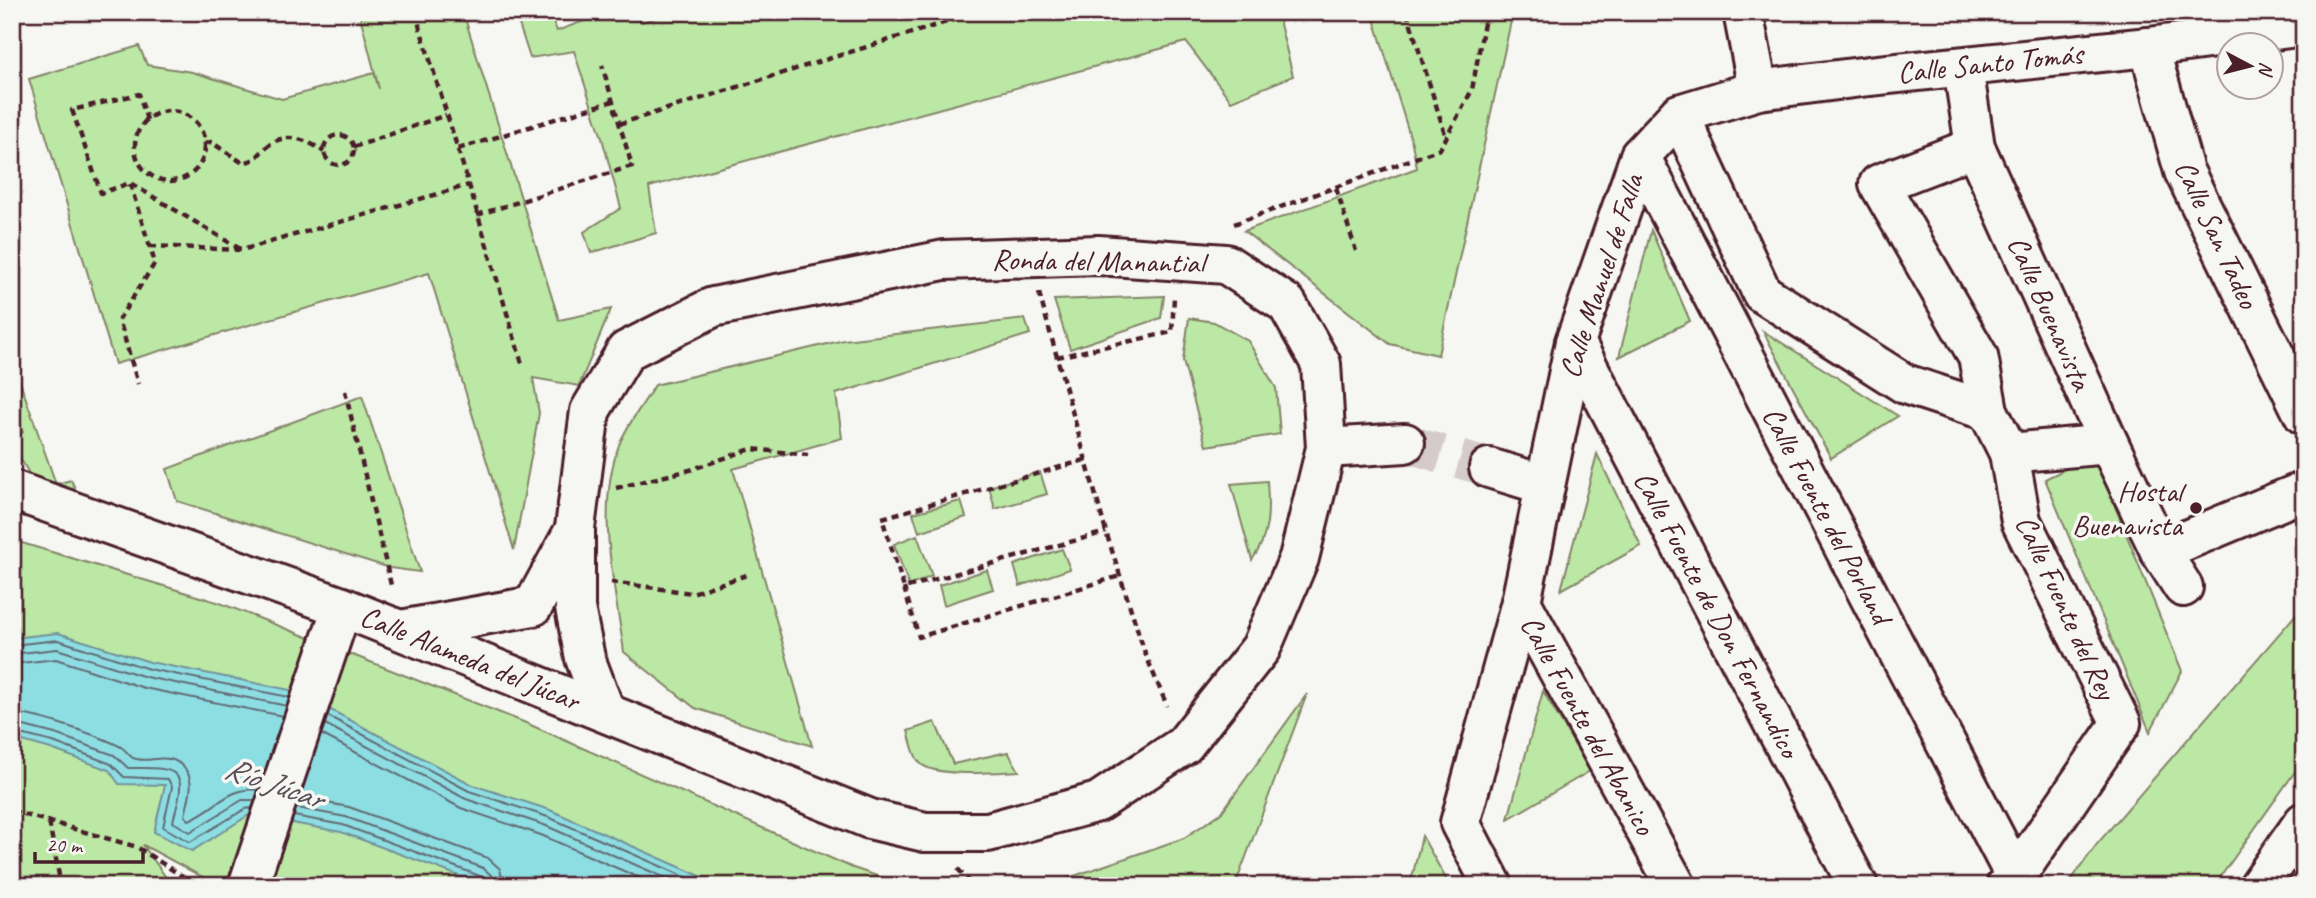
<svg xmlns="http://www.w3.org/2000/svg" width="2316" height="898" font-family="Caveat,sans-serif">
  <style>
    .green { fill: #bce8a5; stroke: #838468; stroke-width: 2 }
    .water { fill: #8cdee3; stroke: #729299; stroke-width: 2 }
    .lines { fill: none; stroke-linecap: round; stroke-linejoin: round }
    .shore { stroke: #646b75; stroke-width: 2 }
    .minor-tunnel { stroke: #d4cbca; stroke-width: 38; stroke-dasharray: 38 19; stroke-linecap: butt }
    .minor-casing { stroke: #4a1f2b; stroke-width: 44 }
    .major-casing { stroke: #4a1f2b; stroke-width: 44 }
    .path { stroke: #4a1f2b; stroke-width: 4.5; stroke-dasharray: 7 5; stroke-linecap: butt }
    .minor { stroke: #f6f6f2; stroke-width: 38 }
    .major { stroke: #f6f6f2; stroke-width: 38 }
    .poi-dot { fill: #4a1f2b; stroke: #f6f6f2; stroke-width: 2.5 }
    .labels { text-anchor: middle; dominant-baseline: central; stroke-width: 7; stroke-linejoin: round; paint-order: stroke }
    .street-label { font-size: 30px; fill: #4a1f2b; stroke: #f6f6f2 }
    .poi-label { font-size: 30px; fill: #4a1f2b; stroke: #f6f6f2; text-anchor: end }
    .water-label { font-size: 32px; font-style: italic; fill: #5a4f59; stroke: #f6f6f2 }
  </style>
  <rect width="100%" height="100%" fill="#f6f6f2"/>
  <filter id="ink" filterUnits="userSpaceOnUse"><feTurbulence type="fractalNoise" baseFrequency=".0143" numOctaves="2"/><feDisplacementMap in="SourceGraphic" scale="14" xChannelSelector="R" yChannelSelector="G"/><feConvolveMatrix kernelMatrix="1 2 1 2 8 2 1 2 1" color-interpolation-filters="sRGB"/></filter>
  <g filter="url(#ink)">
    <g class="green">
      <path d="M 359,12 L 463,12 L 559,320 L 611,309 L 579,386 L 533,378 L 539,413 L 514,550 L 429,273 L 115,364 L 29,79 L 139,46 L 147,65 L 192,72 L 282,99 L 374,73 L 379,89 Z"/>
      <path d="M 515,12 L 549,12 L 557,31 L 608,12 L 638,12 L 642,22 L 674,12 L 1277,12 L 1293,76 L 1231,101 L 1186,42 L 649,187 L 656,233 L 591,253 L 584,232 L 621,208 L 602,138 L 574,51 L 530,58 Z"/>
      <path d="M 1372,12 L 1513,12 L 1438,355 L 1390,344 L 1244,231 L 1417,168 L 1412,143 Z"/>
      <path d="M 1651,230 L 1690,321 L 1619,357 Z"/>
      <path d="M 1164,296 L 1161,318 L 1070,349 L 1054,300 Z"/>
      <path d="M 1189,318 L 1214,322 L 1248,341 L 1276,388 L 1280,434 L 1206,446 L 1183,361 Z"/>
      <path d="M 1025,319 L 1030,334 L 836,394 L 842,438 L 733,469 L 812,746 L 695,708 L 624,652 C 615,586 595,510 619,445 C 626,426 644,403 655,385 L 844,340 Z"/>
      <path d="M 1763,331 L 1898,416 L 1831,458 Z"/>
      <path d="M 12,359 L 56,484 L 71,480 L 80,499 L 31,477 L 12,444 L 12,439 L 23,432 L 12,406 Z"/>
      <path d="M 362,396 L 420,572 L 390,568 L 177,501 L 167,469 Z"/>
      <path d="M 1597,454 L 1641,546 L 1561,590 Z"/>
      <path d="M 2094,455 L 2182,671 L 2150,732 L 2045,479 Z"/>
      <path d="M 1040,472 L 1047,494 L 995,509 L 989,487 Z"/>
      <path d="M 1267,481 C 1269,510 1270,536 1252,560 L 1231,484 Z"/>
      <path d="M 961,501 L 966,517 L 919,532 L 913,513 Z"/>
      <path d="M 917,535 L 932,576 L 909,586 L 894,544 Z"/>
      <path d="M 12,540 L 220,603 L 526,723 L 853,868 L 907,886 L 219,886 L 143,845 L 172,886 L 12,886 Z"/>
      <path d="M 1062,549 L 1070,569 L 1020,586 L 1014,565 Z"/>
      <path d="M 987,570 L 993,589 L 944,605 L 939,585 Z"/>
      <path d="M 2304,605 L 2304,759 L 2214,886 L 2067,886 L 2097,844 Z"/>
      <path d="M 1543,691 L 1590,771 L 1508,819 Z"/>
      <path d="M 1307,694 L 1235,886 L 1045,886 L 1184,838 L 1221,813 Z"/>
      <path d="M 935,722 L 953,764 L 1008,752 L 1019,771 C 998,772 934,778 920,763 C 913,756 911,740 908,731 Z"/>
      <path d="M 1422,836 L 1450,886 L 1410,886 Z"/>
    </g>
    <path class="water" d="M 58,633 L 150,662 L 295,691 L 473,785 L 550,810 L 723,886 L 486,886 L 341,832 L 249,815 L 192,851 L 154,832 L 165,785 L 119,784 L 109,770 L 51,749 L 12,738 L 12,638 Z"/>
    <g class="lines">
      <g class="shore">
        <path d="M 12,645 L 58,640 L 149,669 L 289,697"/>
        <path d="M 12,654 L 57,649 L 146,677 L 287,706"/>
        <path d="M 12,664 L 56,659 L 144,688 L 283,716"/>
        <path d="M 12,713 C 35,714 101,736 121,747 C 126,750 129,756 133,758 C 149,765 169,749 185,769 C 196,782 188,800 185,816 L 189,820 C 212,811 231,785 258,790"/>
        <path d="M 328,716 L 469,791 L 548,817 L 706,886"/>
        <path d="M 12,723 L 55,734 L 114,755 L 128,768 C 144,769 182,762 180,788 C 180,800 175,811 173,822 L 190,832 L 242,800 L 255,800"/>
        <path d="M 325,724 L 466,799 L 544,825 L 684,886"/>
        <path d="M 12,732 L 53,742 L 111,764 L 124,777 L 168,779 L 172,787 L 163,827 L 190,842 L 245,809 L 252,808"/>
        <path d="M 321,734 L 461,808 L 541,835 L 658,886"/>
        <path d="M 300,798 L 349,807 L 488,858 L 500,869 L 504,886"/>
        <path d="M 297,808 L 346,817 L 483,868 L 491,875 L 494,886"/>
        <path d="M 294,816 L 343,825 L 480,876 L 484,880 L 485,886"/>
      </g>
      <path class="minor-tunnel" d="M 1405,443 L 1489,468"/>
      <g class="minor-casing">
        <g id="minor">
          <path d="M 1743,12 L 1758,90"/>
          <path d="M 2149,47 L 2184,171 L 2304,415"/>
          <path d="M 1963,67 L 1975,147 L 2109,444 L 2160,551 L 2183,587"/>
          <path d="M 1679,114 L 1762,293 L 1905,384 L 1988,411"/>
          <path d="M 1975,147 L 1879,184 L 1978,356 L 1988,411 L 2009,453 L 2021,521 L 2121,723 L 2025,863 L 2006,886"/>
          <path d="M 1640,156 L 2014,874"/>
          <path d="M 1575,342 L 1858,886"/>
          <path d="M 1326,448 L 1405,443"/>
          <path d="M 2009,453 L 2109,444"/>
          <path d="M 1489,468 L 1545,485"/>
          <path d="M 12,490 L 342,607 L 870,819 L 925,832 L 988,832 L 1098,802 L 1184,745 L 1261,648 L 1299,558 L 1326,448 L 1321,364 L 1287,304 L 1226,264 L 1098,255 L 944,260 L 713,307 L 626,351 L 590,411 L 575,528 L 575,608 L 585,658 L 605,711"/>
          <path d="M 2160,551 L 2304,491"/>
          <path d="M 1521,602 L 1676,886"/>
          <path d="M 401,630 L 533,606 L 573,533"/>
          <path d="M 248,886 L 342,607"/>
          <path d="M 1493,886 L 1460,823 L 1521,602 L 1575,342 L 1640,156 L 1679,114 L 1758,90 L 1869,76 L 2149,47 L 2304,26"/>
        </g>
      </g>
      <g class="major-casing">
        <path id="major" d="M 2259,886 L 2304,822"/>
      </g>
      <g class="path">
        <path d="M 415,12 L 469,185 L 523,367"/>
        <path d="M 1407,12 L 1446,137"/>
        <circle cx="170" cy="146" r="35"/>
        <path d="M 147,120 L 139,94 L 72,110 L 101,193 L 130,183 L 242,250"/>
        <path d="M 619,124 L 979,12"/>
        <circle cx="339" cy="150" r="15"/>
        <path d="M 205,143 L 211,142 L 243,163 C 261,158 256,155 269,145 C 287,131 308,140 324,152"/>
        <path d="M 354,147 L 446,115"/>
        <path d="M 458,149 L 613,101"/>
        <path d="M 130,184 L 155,263 L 119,319 L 138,384"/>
        <path d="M 1336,188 L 1356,251"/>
        <path d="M 477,215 L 632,166 L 602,65"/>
        <path d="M 1234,224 L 1440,149 L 1472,90 L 1486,12"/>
        <path d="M 150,246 L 242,250 L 469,185"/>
        <path d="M 1039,293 L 1106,532 L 1145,653 L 1167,706"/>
        <path d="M 1057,357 L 1172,332 L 1174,297"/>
        <path d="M 345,391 L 391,585"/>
        <path d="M 1085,460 L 882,518 L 904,588 L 1106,532"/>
        <path d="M 616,488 L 690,470 L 751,449 L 808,455"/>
        <path d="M 611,582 L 692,593 L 750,574"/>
        <path d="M 904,588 L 919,637 L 1120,576"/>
        <path d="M 12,811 L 137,847 L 197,886"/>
        <path d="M 49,822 L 61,886"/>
        <path d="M 958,869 L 973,886"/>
      </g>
      <use href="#minor" class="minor"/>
      <use href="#major" class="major"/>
    </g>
  </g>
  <circle class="poi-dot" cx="2196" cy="508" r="7"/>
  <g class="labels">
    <g class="street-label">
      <text transform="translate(1990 63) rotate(-6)">Calle Santo Tomás</text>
      <text transform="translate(2217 234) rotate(65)">Calle San Tadeo</text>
      <text transform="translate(1098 261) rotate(1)">Ronda del Manantial</text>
      <text transform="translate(1601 276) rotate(-72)">Calle Manuel de Falla</text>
      <text transform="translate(2050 313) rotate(66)">Calle Buenavista</text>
      <text transform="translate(1827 515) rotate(62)">Calle Fuente del Porland</text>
      <text transform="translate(2066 607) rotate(65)">Calle Fuente del Rey</text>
      <text transform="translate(1717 614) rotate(62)">Calle Fuente de Don Fernandico</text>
      <text transform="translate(470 658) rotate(22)">Calle Alameda del Júcar</text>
      <text transform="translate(1588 725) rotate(61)">Calle Fuente del Abanico</text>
    </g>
    <g class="poi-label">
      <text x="2182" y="491">Hostal<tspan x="2182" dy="34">Buenavista</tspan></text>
    </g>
    <g class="water-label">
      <text transform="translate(274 783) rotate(19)">Río Júcar</text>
    </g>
  </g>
  <rect width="2316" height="898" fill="none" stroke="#f6f6f2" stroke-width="42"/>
  <rect x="21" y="21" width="2274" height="856" fill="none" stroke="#4a1f2b" stroke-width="2.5" filter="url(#ink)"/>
  <g transform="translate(2250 66) rotate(97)"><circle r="33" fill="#f6f6f2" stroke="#b1a0a2" stroke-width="2"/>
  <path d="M0-5L12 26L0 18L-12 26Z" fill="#4a1f2b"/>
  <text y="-10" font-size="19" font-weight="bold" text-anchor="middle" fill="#4a1f2b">N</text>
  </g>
  <path d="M35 852v10h108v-10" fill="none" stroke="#4a1f2b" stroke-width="3.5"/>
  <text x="46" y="852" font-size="21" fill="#4a1f2b" stroke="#f6f6f2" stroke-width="5" paint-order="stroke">20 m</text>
</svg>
